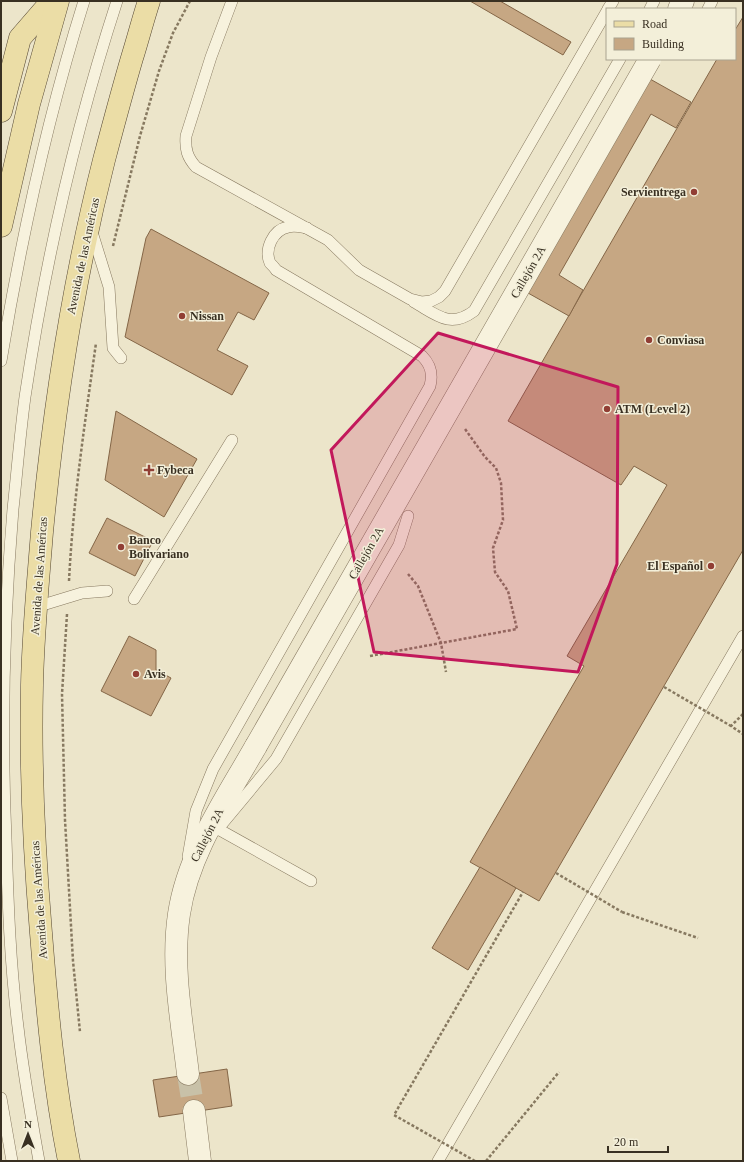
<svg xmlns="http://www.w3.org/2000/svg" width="744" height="1162" font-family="'Times New Roman',serif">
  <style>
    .building { fill: #c6a783; stroke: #846647 }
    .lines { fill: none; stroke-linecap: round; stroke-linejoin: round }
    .street-tunnel { stroke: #c8c1a8; stroke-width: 22; stroke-dasharray: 22 11; stroke-linecap: butt }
    .lane-casing { stroke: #877960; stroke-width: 12 }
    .street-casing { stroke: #877960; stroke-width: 23 }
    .primary-casing { stroke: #554733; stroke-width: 23 }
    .path { stroke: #877960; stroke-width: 2.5; stroke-dasharray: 3 2; stroke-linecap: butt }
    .lane { stroke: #f7f2dd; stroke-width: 11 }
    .street { stroke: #f7f2dd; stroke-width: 22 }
    .primary { stroke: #ebdda6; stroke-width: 22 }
    .street-bridge-casing { stroke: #877960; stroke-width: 23; stroke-linecap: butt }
    .path-bridge { stroke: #877960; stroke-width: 2.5; stroke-dasharray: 3 2; stroke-linecap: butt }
    .street-bridge { stroke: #f7f2dd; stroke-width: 22 }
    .marked { fill: #c2185b; fill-opacity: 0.2; stroke: #c2185b; stroke-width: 3; stroke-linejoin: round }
    .poi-dot { fill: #913e34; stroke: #f3efd9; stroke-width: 1.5 }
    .labels { text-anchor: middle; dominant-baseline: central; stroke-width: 3; stroke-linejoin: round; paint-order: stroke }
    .poi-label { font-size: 12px; font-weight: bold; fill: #393022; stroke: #f3efd9; text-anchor: start }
    .street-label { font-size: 12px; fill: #393022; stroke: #f3efd9 }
  </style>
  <rect width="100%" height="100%" fill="#ece5ca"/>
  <g class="building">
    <path d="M 470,1 L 500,1 L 571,42 L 563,55 Z"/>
    <path d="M 743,17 L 743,550 L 539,901 L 470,862 L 584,666 L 567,656 L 667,485 L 634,466 L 621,485 L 508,421 L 717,59 L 735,59 L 735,30 Z"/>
    <path d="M 650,79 L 691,102 L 676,128 L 651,114 L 559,275 L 583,290 L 569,316 L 528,293 Z"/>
    <path d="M 151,229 L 269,293 L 254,320 L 238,312 L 217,350 L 248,366 L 232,395 L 125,337 L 146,238 Z"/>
    <path d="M 116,411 L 197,459 L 164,517 L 105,480 Z"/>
    <path d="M 107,518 L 153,541 L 135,576 L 89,553 Z"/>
    <path d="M 129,636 L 156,650 L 156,670 L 171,678 L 151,716 L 101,691 Z"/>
    <path d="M 480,867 L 516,888 L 468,970 L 432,948 Z"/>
    <path d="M 227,1069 L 232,1106 L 159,1117 L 153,1080 Z"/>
  </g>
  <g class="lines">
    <path class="street-tunnel" d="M 188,1074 L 194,1111"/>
    <g class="lane-casing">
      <g id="lane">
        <path d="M 232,1 L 211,57 L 186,136 C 185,149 187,157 196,167 L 328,240 L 359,270 L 410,299 L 422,302 L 431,301 L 439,297 L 445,291 L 607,11"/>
        <path d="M 608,9 L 613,1"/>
        <path d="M 650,9 L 654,1"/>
        <path d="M 708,9 L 712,1"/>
        <path d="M 92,232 L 109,287 L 113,348 L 121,358"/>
        <path d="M 414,302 C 437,315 450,329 474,311 L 620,59"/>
        <path d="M 1,361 C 21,239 47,119 84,1"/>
        <path d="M 134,599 L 232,440"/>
        <path d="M 36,607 L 82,593 L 107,591"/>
        <path d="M 218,829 L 311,881"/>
        <path d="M 217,830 L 276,759 L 399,545 L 408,516"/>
        <path d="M 188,857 L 196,811 L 213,769 L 430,386 C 433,374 431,365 422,356 L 276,270 C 275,268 272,265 270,263 C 264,249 273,230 288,227 C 295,225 301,227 307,228"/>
        <path d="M 1,1098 L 12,1161"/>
        <path d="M 39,1161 C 31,1116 23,1072 18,1027 C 10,964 8,902 6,839 C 1,728 4,619 13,509 C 17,472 20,434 25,397 C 45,263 75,130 117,1"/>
        <path d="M 438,1161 L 743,636"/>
      </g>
    </g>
    <g class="street-casing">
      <g id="street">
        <path d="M 679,9 L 683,1"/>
        <path d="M 188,1074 C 182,1022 171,967 179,914 C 188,853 226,799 256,746"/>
        <path d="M 194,1111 L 200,1161"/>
      </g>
    </g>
    <g class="primary-casing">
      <g id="primary">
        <path d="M 1,111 L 20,38 L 52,1"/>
        <path d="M 1,226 L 29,104 L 58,1"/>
        <path d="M 69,1161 C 54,1086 47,1009 41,933 C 34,850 30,768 32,685 C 33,634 38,583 42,532 C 54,406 73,282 104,160 C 113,126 122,92 132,58 C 138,39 143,19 149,1"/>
      </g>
    </g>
    <g class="path">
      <path d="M 113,246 L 140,136 L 159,71 L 173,33 L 190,1"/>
      <path d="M 408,574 L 418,586 L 441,643 L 517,629 L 508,591 L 495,572 L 493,548 L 503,520 L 501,483 L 496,468 L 485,457 L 465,429"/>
      <path d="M 69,581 C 73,501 85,422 96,343"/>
      <path d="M 67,614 L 62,694 L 65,820 L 73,961 L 80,1032"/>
      <path d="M 370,656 L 441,643 L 446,672"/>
      <path d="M 743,714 L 731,726 L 743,734"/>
      <path d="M 622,912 L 698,938"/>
      <path d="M 486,1161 L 559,1072"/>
    </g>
    <use href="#lane" class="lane"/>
    <use href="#street" class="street"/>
    <use href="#primary" class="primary"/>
    <g class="street-bridge-casing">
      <path id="street-bridge" d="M 256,746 L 650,59"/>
    </g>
    <g class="path-bridge">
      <path d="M 664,687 L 731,726"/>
      <path d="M 556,873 L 622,912"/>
      <path d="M 475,1161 L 394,1115 L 523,892"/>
    </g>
    <use href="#street-bridge" class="street-bridge"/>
  </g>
  <path class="marked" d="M 438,333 L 618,387 L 617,564 L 578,672 L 374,652 L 331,450 Z"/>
  <g class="poi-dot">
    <circle cx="694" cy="192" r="4"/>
    <circle cx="182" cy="316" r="4"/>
    <circle cx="649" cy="340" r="4"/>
    <circle cx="607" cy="409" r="4"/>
    <path d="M147 464h4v4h4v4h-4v4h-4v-4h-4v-4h4z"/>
    <circle cx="121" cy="547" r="4"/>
    <circle cx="711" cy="566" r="4"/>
    <circle cx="136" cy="674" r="4"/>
  </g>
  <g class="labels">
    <g class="poi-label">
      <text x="686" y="192" text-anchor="end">Servientrega</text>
      <text x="190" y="316">Nissan</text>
      <text x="657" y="340">Conviasa</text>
      <text x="615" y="409">ATM (Level 2)</text>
      <text x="157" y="470">Fybeca</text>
      <text x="129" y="540">Banco<tspan x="129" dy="14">Bolivariano</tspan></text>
      <text x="703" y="566" text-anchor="end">El Español</text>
      <text x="144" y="674">Avis</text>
    </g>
    <g class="street-label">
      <text transform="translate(83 256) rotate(-78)">Avenida de las Américas</text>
      <text transform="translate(528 272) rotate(-60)">Callejón 2A</text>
      <text transform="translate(366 553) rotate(-60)">Callejón 2A</text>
      <text transform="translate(39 576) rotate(-86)">Avenida de las Américas</text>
      <text transform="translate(207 835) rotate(-63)">Callejón 2A</text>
      <text transform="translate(39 900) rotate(-94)">Avenida de las Américas</text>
    </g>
  </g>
  <rect width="744" height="1162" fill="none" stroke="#393022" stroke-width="4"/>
  <rect x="606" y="8" width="130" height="52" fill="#f3efd9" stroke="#a9a390"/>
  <rect x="614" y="21" width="20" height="6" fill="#ebdda6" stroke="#a9a390"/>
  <text x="642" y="28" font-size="12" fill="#393022">Road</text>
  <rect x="614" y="38" width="20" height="12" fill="#c6a783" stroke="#a9a390"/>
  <text x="642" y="48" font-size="12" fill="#393022">Building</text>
  <g transform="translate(28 1134)" stroke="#f3efd9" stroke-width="3" paint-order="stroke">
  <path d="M0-3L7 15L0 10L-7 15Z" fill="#393022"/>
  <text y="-6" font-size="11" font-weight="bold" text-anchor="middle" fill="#393022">N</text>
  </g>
  <path d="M608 1146v6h60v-6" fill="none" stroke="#393022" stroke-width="2"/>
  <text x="614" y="1146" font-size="12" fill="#393022" stroke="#f3efd9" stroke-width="3" paint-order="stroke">20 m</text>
</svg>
